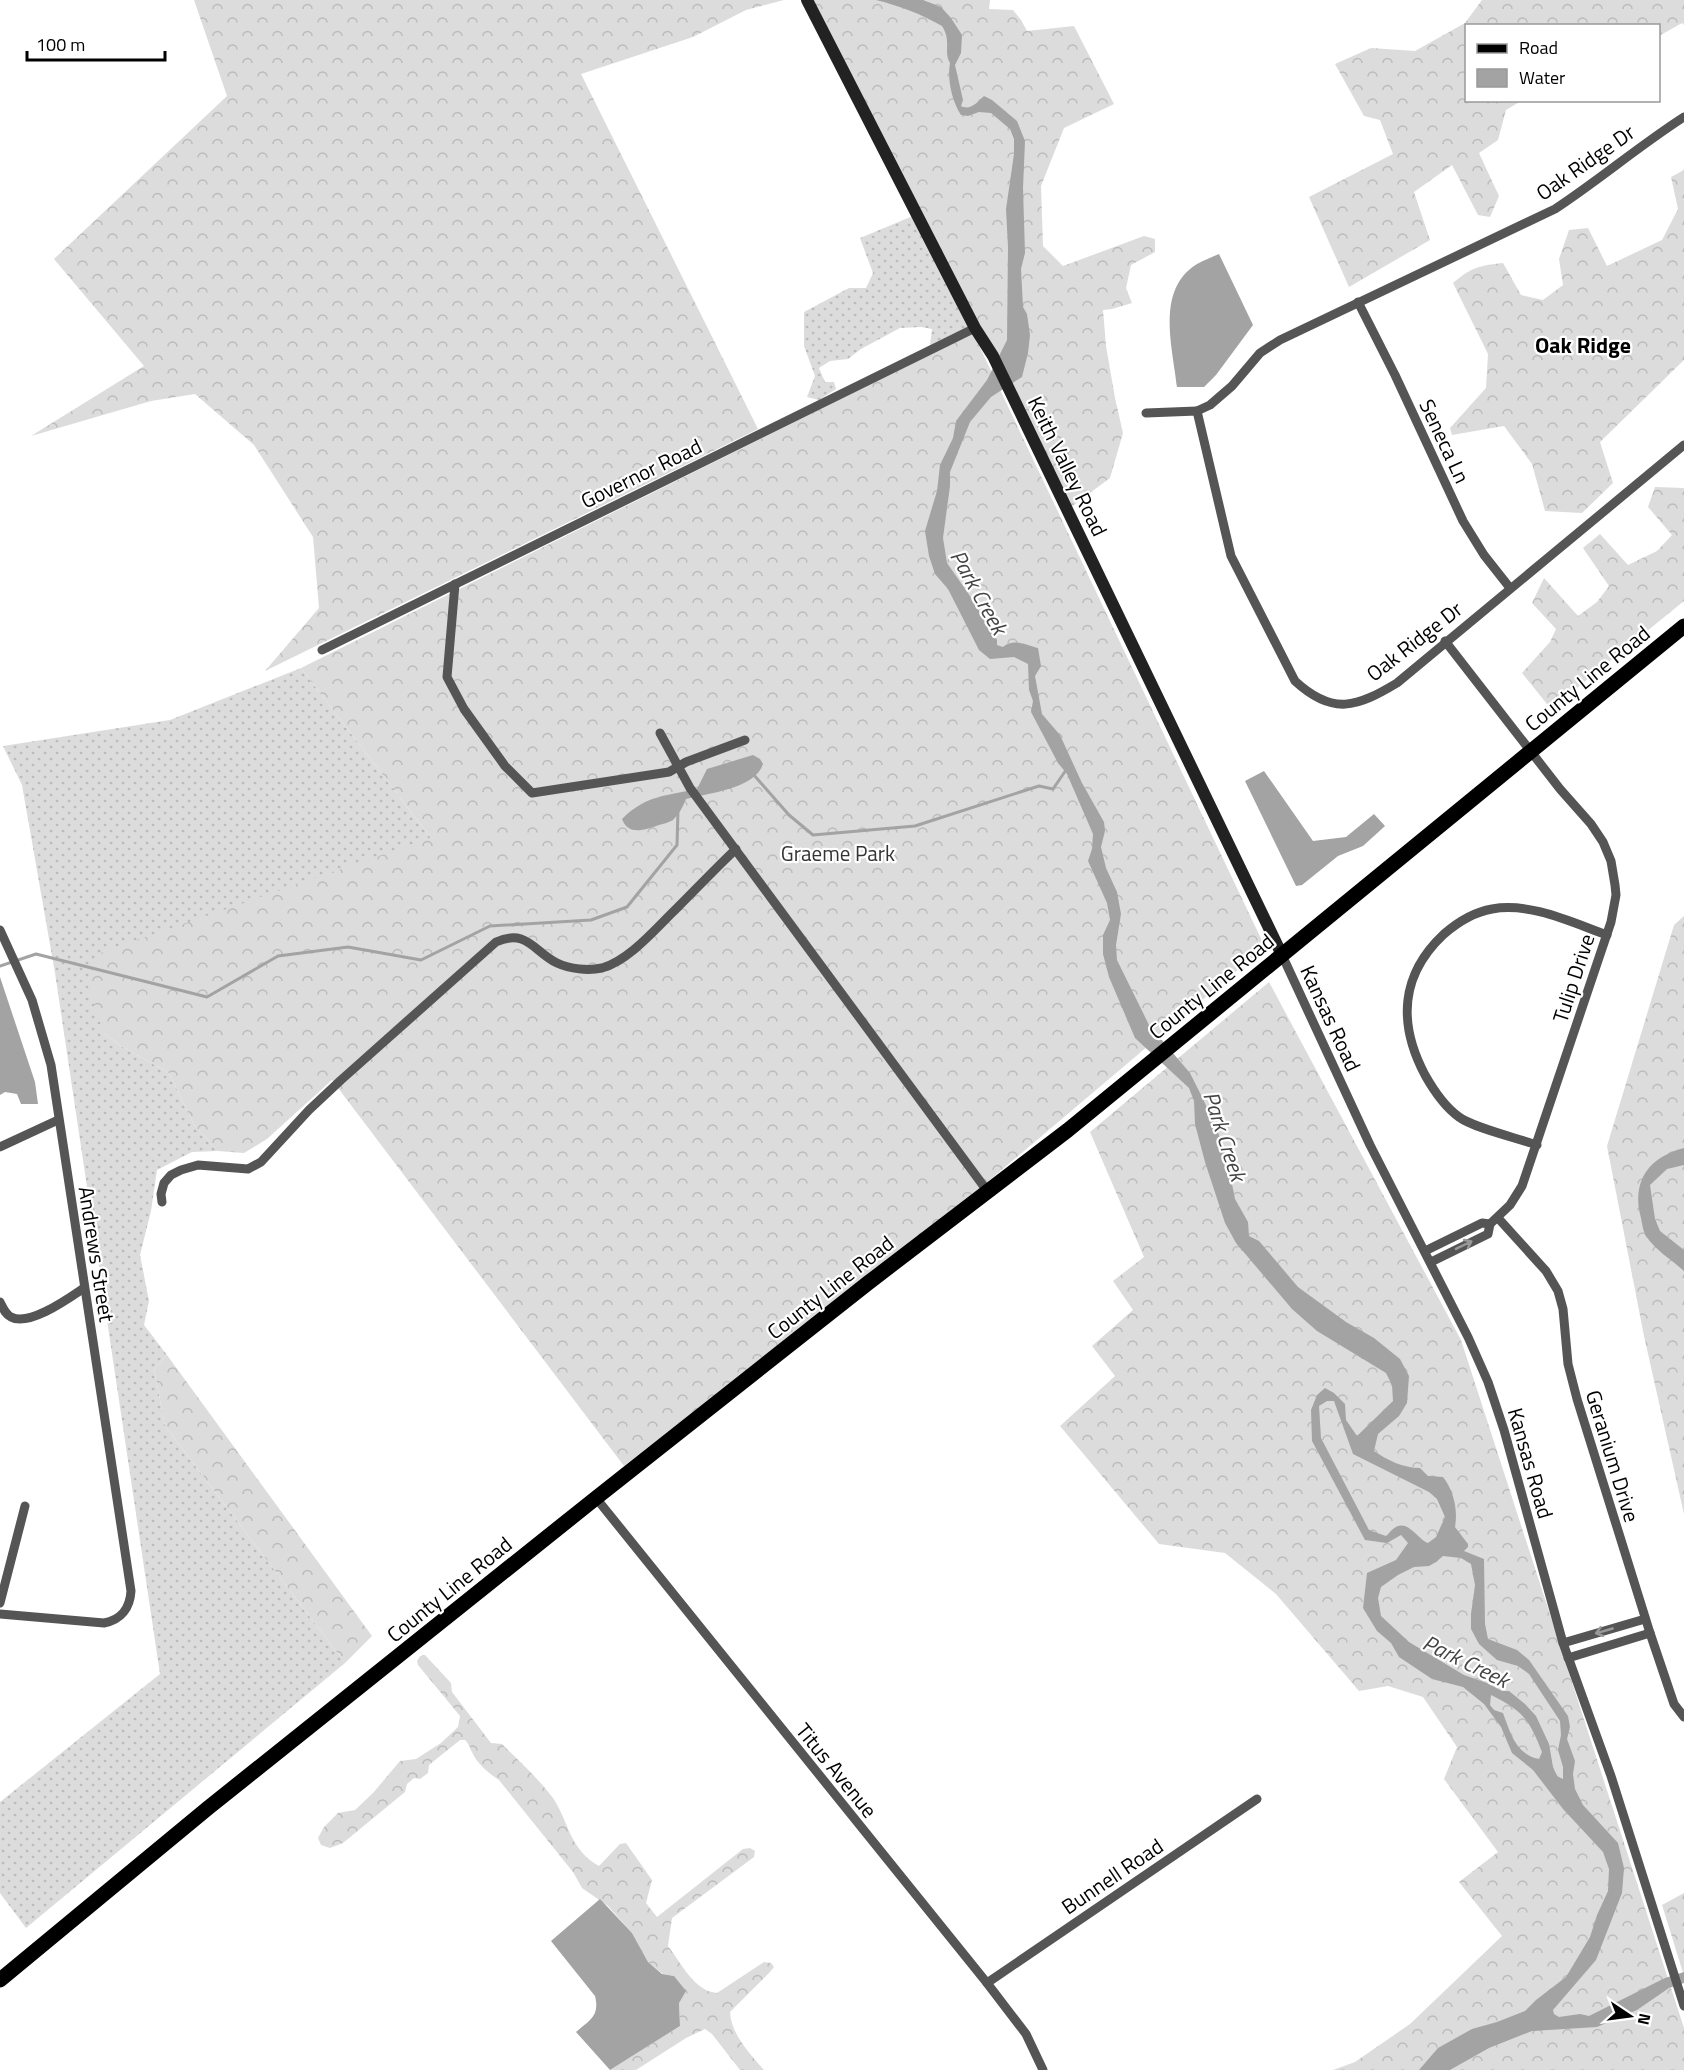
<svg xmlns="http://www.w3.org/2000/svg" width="1684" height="2070" font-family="'Titillium Web',sans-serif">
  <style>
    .grass { fill: url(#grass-dots) }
    .forest { fill: url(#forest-crowns) }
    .water { fill: #a3a3a3; fill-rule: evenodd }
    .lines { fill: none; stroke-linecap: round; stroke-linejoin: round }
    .stream { stroke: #a3a3a3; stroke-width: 3 }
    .street { stroke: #555; stroke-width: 9 }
    .secondary { stroke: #222; stroke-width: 12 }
    .primary { stroke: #000; stroke-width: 15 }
    .oneway { stroke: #999 }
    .labels { text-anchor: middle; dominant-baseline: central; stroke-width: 4.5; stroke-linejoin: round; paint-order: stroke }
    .street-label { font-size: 21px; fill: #000; stroke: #fff }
    .park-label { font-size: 21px; fill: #333; stroke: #fff }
    .neighbourhood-label { font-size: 22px; font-weight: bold; fill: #000; stroke: #fff }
    .water-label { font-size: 22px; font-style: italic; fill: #444; stroke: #fff }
  </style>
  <defs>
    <pattern id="grass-dots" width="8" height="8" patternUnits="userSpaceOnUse" patternTransform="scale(1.5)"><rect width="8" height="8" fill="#dcdcdc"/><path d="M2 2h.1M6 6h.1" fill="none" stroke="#bbb" stroke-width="1.8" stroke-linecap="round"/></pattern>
    <pattern id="forest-crowns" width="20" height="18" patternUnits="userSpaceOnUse" patternTransform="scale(1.5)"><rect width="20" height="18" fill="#dcdcdc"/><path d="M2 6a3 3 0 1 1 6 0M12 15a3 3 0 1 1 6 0" fill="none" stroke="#bbb"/></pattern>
  </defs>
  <rect width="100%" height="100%" fill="#fff"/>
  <g class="grass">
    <path d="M 913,216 L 970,326 L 930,345 L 932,329 L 921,327 L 900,328 L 861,349 L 848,359 L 830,361 L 819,368 L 825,382 L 834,382 L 836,389 L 819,400 L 807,397 L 815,376 L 804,346 L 804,312 L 849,288 L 866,288 L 873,273 L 860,238 Z"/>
    <path d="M 301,668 L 431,838 L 104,1033 L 121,1046 L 169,1073 L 194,1125 L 218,1151 L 192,1152 L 157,1170 L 151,1211 L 140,1255 L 149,1301 L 144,1325 L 167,1355 L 154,1369 L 165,1426 L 345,1663 L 26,1928 L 0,1893 L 0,1802 L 160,1674 L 55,973 L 22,785 L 3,746 L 170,720 Z"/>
  </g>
  <g class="forest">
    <path d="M 194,0 L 784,0 L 746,10 L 693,37 L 581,74 L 758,429 L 265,671 L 319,608 L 313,537 L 254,445 L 195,394 L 151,401 L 31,436 L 144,366 L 54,259 L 227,96 Z"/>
    <path d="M 806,0 L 990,0 L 989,9 L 1013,10 L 1021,20 L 1027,31 L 1074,26 L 1114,104 L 1064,128 L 1041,186 L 1043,246 L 1063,266 L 1144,236 L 1155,239 L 1155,252 L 1131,265 L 1126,288 L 1132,303 L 1112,309 L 1103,310 L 1106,346 L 1115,398 L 1123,433 L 1110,478 L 1071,507 Z"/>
    <path d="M 1482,0 L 1684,0 L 1684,25 L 1682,23 L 1659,36 L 1658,26 L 1466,26 L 1466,100 L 1521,101 L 1506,110 L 1498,140 L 1479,153 L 1499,196 L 1490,217 L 1478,215 L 1452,165 L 1414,192 L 1430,240 L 1349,287 L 1309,197 L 1393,154 L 1380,120 L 1364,116 L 1335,64 L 1371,48 L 1415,51 L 1465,23 Z"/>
    <path d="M 1684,170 L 1684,360 L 1600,442 L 1613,483 L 1582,513 L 1545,511 L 1532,464 L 1504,426 L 1452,435 L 1450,428 L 1486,388 L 1488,354 L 1453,283 C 1472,267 1478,266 1503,263 L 1521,295 L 1543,300 L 1563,285 L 1559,259 L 1569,230 L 1588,228 L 1607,266 L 1662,240 L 1678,209 L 1671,177 Z"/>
    <path d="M 973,333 L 1265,947 L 985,1184 L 624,1466 L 332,1080 L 267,1139 L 244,1153 L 218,1151 L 194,1125 L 169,1073 L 121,1046 L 104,1033 L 88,985 L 102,952 L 431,838 L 301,668 Z"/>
    <path d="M 1655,487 L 1684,488 L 1684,601 L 1551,709 L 1522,673 L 1550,642 L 1556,629 L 1532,603 L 1544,578 L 1578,616 L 1597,602 L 1609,586 L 1583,548 L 1600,534 L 1628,565 L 1657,551 L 1672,535 L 1648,507 Z"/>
    <path d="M 1684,916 L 1684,1514 L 1644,1336 L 1607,1146 L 1674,925 Z"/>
    <path d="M 1269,982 L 1461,1340 L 1684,2028 L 1684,2070 L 1333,2070 L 1355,2062 L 1410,2024 L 1502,1936 L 1459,1882 L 1498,1852 L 1444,1779 L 1457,1747 L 1423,1697 L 1388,1686 L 1359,1691 L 1276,1594 L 1225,1553 L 1159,1544 L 1060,1426 L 1115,1376 L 1092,1346 L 1133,1310 L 1113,1281 L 1144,1257 L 1090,1132 Z"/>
    <path d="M 167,1355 L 372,1636 L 345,1663 L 165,1426 L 154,1369 Z"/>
    <path d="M 425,1655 L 451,1683 L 452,1692 L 491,1743 L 502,1744 C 519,1761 539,1779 553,1798 C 569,1822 569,1849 599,1866 L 620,1844 L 626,1843 L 652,1880 L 646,1903 L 657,1917 L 743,1849 L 750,1848 L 755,1851 L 754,1857 L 672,1918 L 668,1946 C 682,1964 694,1991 717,1993 L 764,1962 L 771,1963 L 774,1967 L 770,1972 L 730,2012 C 731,2034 750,2054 764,2070 L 740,2070 L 712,2034 L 705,2029 L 686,2038 L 636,2070 L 610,2070 L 680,2026 L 679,2003 L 674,1976 L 663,1974 L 648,1962 L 632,1933 L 608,1906 L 582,1888 L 573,1872 L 499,1780 C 490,1774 476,1763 472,1752 C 469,1747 470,1745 465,1740 L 460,1740 L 429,1765 L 428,1773 L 420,1779 L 414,1778 L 407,1784 L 405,1792 L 343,1843 L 330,1848 L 321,1845 L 318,1838 L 324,1827 L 338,1813 L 355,1810 L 373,1793 L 400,1761 L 416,1759 L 441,1743 L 458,1727 L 460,1716 L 418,1665 L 417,1661 L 420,1656 Z"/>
    <path d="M 1684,1893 L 1684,1976 L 1662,1905 Z"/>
  </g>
  <g class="water">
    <path d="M 876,0 L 923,0 L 941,7 L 951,18 L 962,35 L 961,53 L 955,65 L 963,100 L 961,106 C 970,111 978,102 984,96 L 992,100 L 1017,121 L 1025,141 L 1023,188 L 1025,253 L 1021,269 L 1023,307 L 1027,314 L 1030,335 L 1028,353 L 1022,377 L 991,397 L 970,422 L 950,472 L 950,486 L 943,538 L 947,563 L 970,596 L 997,640 L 997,645 L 1003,647 C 1014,638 1025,645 1038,648 L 1041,666 L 1035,676 L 1042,714 L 1060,735 L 1082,783 L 1104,822 L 1105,831 L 1101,847 L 1106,868 L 1117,892 L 1121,914 L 1116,945 L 1117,960 L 1149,1025 L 1190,1073 L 1203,1099 L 1218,1132 L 1228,1164 L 1235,1199 L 1248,1222 L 1249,1236 L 1259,1241 L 1298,1287 L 1346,1322 L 1374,1338 L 1400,1359 L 1409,1376 L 1407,1403 L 1399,1416 L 1378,1434 L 1374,1451 C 1387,1460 1403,1468 1420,1468 L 1428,1476 L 1443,1477 C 1454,1491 1458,1510 1455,1527 L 1468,1544 L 1468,1547 L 1464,1551 L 1484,1559 L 1485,1624 L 1488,1639 L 1517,1650 L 1529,1660 L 1568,1716 L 1570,1727 L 1567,1739 L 1575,1761 L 1573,1774 L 1575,1789 L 1583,1805 L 1618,1843 L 1624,1868 L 1622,1893 L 1596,1960 L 1553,2010 L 1554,2014 L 1559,2017 L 1580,2014 L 1589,2016 L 1665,1978 L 1684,1972 L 1684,1983 L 1669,1988 L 1637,2010 L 1597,2027 L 1532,2031 L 1489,2048 L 1450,2070 L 1419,2070 L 1438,2048 L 1472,2029 L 1497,2022 L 1525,2011 L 1536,2000 L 1566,1977 L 1590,1937 L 1597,1915 L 1608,1891 L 1609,1869 L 1603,1852 L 1563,1809 L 1533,1770 L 1512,1753 L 1501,1727 L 1484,1704 L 1463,1687 L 1432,1679 L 1399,1657 L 1391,1643 L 1377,1631 L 1363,1608 L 1367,1573 L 1396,1560 L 1408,1543 L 1401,1535 L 1387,1543 L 1365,1540 L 1312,1441 L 1311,1410 L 1317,1395 L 1325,1388 L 1334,1393 L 1345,1404 L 1346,1420 L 1357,1436 L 1393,1401 L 1392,1385 L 1386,1373 L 1317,1331 L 1292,1309 L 1236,1243 L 1225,1223 L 1205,1162 L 1195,1124 L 1194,1101 L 1189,1088 L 1135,1038 L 1109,977 L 1103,954 L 1103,935 L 1110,920 L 1107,903 L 1088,861 L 1092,849 L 1093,834 L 1067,774 L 1058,763 L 1031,712 L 1033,701 L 1029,690 L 1028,664 L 1014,657 L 990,659 L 979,650 L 948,589 L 935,574 L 929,556 L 925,531 L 937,491 L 940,465 L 953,438 L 956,421 L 987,380 L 1007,340 L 1008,247 L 1006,209 L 1014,154 L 1014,139 L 1010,129 L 991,113 L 979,112 L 968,116 L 961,115 C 952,101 947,80 950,63 C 943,52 952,41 942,26 C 921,14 900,6 876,0 ZM 1327,1401 L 1334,1401 L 1353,1454 L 1429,1492 L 1437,1499 L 1445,1517 L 1436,1537 L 1428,1543 C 1417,1539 1407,1517 1393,1529 C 1390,1531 1389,1534 1386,1536 L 1369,1530 L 1321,1438 L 1319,1406 ZM 1443,1556 L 1461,1558 L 1471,1564 L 1475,1585 L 1471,1614 L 1471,1629 L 1479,1644 L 1497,1660 L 1518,1666 L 1529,1674 L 1560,1721 L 1561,1735 L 1558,1750 L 1563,1767 L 1563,1779 L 1557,1776 L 1553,1767 L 1549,1744 L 1536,1716 L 1525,1704 L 1509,1691 L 1502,1691 L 1487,1683 L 1464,1675 L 1409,1642 L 1381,1616 L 1378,1598 L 1381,1587 L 1398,1575 L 1414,1567 L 1429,1566 L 1436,1562 ZM 1491,1695 C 1523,1711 1529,1719 1542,1752 L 1539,1759 C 1516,1755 1510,1732 1503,1713 L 1494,1710 L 1490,1705 Z"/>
    <path d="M 1219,254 L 1253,325 L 1216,375 L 1204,387 L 1177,387 C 1173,347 1155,290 1197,264 C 1204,260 1212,257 1219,254 Z"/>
    <path d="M 753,755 L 760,759 L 763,764 C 755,789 708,793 686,799 C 683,807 679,814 673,820 C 669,822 664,824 659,825 C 645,830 628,836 622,819 C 646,795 666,796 697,789 L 707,769 Z"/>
    <path d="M 1264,771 L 1313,841 L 1346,837 L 1374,814 L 1385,826 L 1363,846 L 1338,856 L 1302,885 L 1296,886 L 1245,781 Z"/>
    <path d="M 0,977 L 35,1082 L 38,1104 L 21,1104 L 17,1094 L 5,1092 L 0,1095 Z"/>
    <path d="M 1684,1148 L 1684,1165 L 1667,1169 L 1650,1185 L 1655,1219 L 1660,1231 L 1684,1250 L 1684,1271 C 1672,1260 1655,1250 1646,1236 C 1643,1231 1642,1223 1641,1218 C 1631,1181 1649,1157 1684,1148 Z"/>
    <path d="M 600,1899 L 632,1933 L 648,1962 L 662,1974 L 674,1976 L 686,1991 L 679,2003 L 680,2026 L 610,2070 L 576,2032 C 590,2020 600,2016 595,1996 L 551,1941 Z"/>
  </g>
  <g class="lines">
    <g class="stream">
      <path d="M 753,774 L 789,815 L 813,835 L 915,826 L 1039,786 L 1053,789 L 1066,770"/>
      <path d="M 0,966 L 36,954 L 207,997 L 278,956 L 348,947 L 421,960 L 490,926 L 591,920 L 627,907 L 677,845 L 678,810"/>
    </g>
    <g class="street">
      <path d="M 1358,302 L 1395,375 L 1463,521 L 1484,555 L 1510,588"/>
      <path d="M 1197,411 L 1210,405 L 1232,386 L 1260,353 L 1280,340 L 1555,209 C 1599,180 1639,146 1684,117"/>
      <path d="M 1146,413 L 1197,411 L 1231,556 L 1295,681 C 1333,716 1357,707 1397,683 L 1684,445"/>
      <path d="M 455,584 L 447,677 L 464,709 L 505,766 L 532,793 L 669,772 L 686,762 L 745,740"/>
      <path d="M 322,650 L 975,328"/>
      <path d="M 660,733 L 690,788 L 988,1192"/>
      <path d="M 0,930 L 32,1000 L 51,1065 L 131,1591 C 130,1608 121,1620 104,1623 L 0,1614"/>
      <path d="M 1282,955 L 1370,1145 L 1468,1337 L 1488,1382 L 1504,1430 L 1563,1643 L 1611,1776 L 1684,2006"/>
      <path d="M 1537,1145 C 1517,1138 1474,1128 1459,1117 C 1445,1107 1434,1091 1425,1075 C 1398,1024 1400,975 1444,934 C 1458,922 1474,912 1492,909 C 1530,902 1571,922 1607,935"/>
      <path d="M 0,1147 L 58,1120"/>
      <path d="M 162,1202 L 161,1194 L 164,1183 L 171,1175 L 181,1170 L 198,1165 L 248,1169 L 261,1162 L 309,1110 L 341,1080 L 496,942 C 527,928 534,952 557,963 C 570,969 588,971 602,968 C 630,960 657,927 677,908 C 697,888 716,868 736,849"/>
      <path d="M 1498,1218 L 1546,1271 L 1558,1291 L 1563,1309 L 1568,1364 L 1577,1399 L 1650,1633 L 1674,1704 L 1684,1717"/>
      <path d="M 1425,1251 L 1482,1223 L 1490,1224"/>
      <path d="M 1431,1262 L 1488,1234 L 1490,1224 L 1510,1205 L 1522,1186 L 1611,922 L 1616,895 L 1615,885 L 1611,861 L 1603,842 L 1591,824 L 1560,789 L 1445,641"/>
      <path d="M 0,1302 C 3,1308 5,1314 11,1317 C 29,1327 69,1298 84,1288"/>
      <path d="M 596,1498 L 987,1983 L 1026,2034 L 1043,2070"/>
      <path d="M 0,1603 L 25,1506"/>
      <path d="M 1563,1643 L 1645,1619"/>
      <path d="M 1568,1658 L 1650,1633"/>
      <path d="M 987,1983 L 1257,1799"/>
    </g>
    <path class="secondary" d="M 807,0 L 975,328 L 993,356 L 1282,955"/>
    <path class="primary" d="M 0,1980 L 208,1808 L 596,1498 L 868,1283 L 1068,1130 L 1684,626"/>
  </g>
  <defs><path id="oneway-shaft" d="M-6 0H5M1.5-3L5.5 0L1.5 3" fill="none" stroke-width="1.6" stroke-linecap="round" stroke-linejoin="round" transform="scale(1.5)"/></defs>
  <g class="oneway">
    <use href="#oneway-shaft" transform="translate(1464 1245) rotate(-26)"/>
    <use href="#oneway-shaft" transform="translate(1604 1631) rotate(164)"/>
  </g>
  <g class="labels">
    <g class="street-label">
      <text transform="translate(1585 162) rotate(-35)">Oak Ridge Dr</text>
      <text transform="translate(1445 441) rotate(65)">Seneca Ln</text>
      <text transform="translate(1068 466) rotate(64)">Keith Valley Road</text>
      <text transform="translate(641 473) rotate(-26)">Governor Road</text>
      <text transform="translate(1414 641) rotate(-38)">Oak Ridge Dr</text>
      <text transform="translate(1587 678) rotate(-39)">County Line Road</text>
      <text transform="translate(1573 978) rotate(-72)">Tulip Drive</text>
      <text transform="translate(1211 986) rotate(-39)">County Line Road</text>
      <text transform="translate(1331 1018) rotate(65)">Kansas Road</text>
      <text transform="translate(97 1254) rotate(81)">Andrews Street</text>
      <text transform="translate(830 1287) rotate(-38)">County Line Road</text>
      <text transform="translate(1613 1456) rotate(73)">Geranium Drive</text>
      <text transform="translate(1531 1463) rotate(74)">Kansas Road</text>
      <text transform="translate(449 1589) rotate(-39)">County Line Road</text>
      <text transform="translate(837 1770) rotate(51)">Titus Avenue</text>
      <text transform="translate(1112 1876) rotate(-34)">Bunnell Road</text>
    </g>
    <g class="park-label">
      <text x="838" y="853">Graeme Park</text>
    </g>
    <g class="neighbourhood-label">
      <text x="1583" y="345">Oak Ridge</text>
    </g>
    <g class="water-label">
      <text transform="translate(979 592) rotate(61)">Park Creek</text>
      <text transform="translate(1225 1136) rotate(72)">Park Creek</text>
      <text transform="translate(1466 1661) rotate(26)">Park Creek</text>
    </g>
  </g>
  <rect x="1465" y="24" width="195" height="78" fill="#ffffff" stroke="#999999" stroke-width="1.5"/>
  <rect x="1477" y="44" width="30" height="9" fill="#000000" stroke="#999999" stroke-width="1.5"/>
  <text x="1519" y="54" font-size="18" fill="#000000">Road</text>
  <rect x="1477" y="69" width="30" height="18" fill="#a3a3a3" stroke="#999999" stroke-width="1.5"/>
  <text x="1519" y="84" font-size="18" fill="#000000">Water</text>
  <g transform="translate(1630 2016) rotate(103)" stroke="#ffffff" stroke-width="4.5" paint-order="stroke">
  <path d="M0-4.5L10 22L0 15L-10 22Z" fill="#000000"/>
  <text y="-9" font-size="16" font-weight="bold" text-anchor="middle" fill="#000000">N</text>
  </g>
  <path d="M27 51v9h138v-9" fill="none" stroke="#000000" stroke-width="3"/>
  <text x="36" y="51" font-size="18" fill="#000000" stroke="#ffffff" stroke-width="4.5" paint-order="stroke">100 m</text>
</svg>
